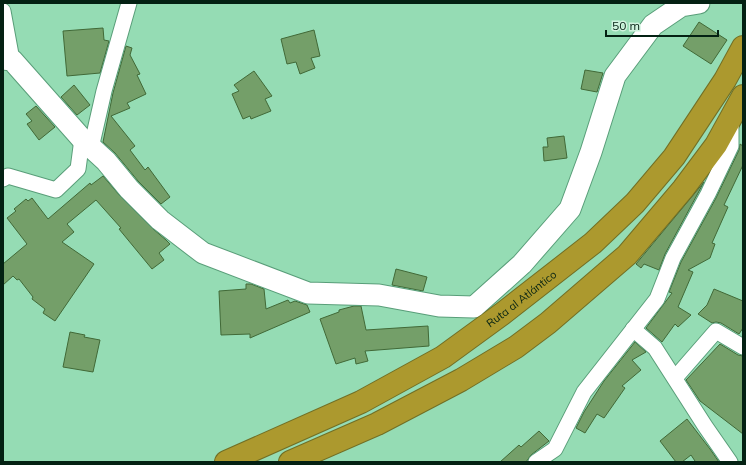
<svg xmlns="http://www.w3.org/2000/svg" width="746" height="465" font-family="Mulish,sans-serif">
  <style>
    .building { fill: #749f69; stroke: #416937 }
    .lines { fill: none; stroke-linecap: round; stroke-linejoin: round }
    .street-casing { stroke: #599e79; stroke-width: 17 }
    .secondary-casing { stroke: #599e79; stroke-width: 23 }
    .highway-casing { stroke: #716f25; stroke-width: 24 }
    .street { stroke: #fff; stroke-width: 15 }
    .secondary { stroke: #fff; stroke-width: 21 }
    .highway { stroke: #ac992e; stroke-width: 22 }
    .labels { text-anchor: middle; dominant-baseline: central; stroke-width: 4; stroke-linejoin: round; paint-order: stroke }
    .street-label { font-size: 11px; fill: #042113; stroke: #d1f4df }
  </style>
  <rect width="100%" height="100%" fill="#95dcb4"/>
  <g class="building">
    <path d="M 699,22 L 727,40 L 711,64 L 683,46 Z"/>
    <path d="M 103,28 L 104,40 L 109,41 L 100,73 L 67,76 L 63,31 Z"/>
    <path d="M 314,30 L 320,56 L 311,58 L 315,68 L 300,74 L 296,62 L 287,64 L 281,39 Z"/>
    <path d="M 126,46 L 132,48 L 130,55 L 140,74 L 137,75 L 146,94 L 127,103 L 130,108 L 111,116 L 135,146 L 130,150 L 145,170 L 148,167 L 170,197 L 161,204 L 138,181 L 115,153 L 103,142 L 113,93 Z"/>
    <path d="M 585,70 L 603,73 L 597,92 L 581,89 Z"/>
    <path d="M 254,71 L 272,96 L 265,99 L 271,111 L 251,119 L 250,116 L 243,119 L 232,94 L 239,91 L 234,85 Z"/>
    <path d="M 74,85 L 90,105 L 77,115 L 61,97 Z"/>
    <path d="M 36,106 L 55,127 L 39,140 L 27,124 L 32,121 L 26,114 Z"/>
    <path d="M 564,136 L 567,158 L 544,161 L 543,147 L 548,147 L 547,138 Z"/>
    <path d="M 740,144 L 743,146 L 743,165 L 724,205 L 728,207 L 712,243 L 715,244 L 710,258 L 688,270 L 693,272 L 678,307 L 691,315 L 678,327 L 675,324 L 662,342 L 646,328 L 672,293 L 669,292 L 681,262 L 716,198 L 739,150 Z"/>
    <path d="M 103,176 L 121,197 L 152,228 L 166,240 L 170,244 L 159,253 L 164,260 L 152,269 L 119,229 L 121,228 L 96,200 L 67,224 L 74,232 L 62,242 L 94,264 L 55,321 L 43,313 L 45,309 L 32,299 L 33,297 L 19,279 L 17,280 L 13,276 L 3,285 L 3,264 L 27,244 L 7,218 L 16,211 L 14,209 L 26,199 L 28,201 L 32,198 L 48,219 L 90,183 L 91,185 Z"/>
    <path d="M 704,182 L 665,254 L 659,270 L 644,264 L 641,268 L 636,264 Z"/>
    <path d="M 396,269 L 427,277 L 423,291 L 392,285 Z"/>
    <path d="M 246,284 L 251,284 L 264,289 L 266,309 L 288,300 L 290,303 L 295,301 L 307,305 L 310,312 L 250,338 L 250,334 L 221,335 L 219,291 L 246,289 Z"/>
    <path d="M 714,289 L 743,301 L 743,328 L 739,334 L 721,323 L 716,322 L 712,323 L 698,314 L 707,305 Z"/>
    <path d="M 354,306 L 361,306 L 366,330 L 428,326 L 429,346 L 365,351 L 368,361 L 356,364 L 355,358 L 336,364 L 320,319 L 339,312 L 339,310 Z"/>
    <path d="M 70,332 L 85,335 L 84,337 L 100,340 L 93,372 L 63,367 Z"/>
    <path d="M 635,342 L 646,352 L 632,360 L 641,370 L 622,386 L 625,388 L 604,418 L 597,414 L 585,433 L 576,428 L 584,412 L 604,381 Z"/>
    <path d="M 720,344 L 738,355 L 743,356 L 743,434 L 700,401 L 686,380 Z"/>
    <path d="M 687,419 L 710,449 L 719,462 L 693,462 L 695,461 L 691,455 L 682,462 L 676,462 L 660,441 Z"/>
    <path d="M 539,431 L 549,441 L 531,455 L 526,462 L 500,462 L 519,445 L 521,447 Z"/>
  </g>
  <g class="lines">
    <g class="street-casing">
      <g id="street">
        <path d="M 3,11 L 12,60"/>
        <path d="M 91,148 L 104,91 L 129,3"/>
        <path d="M 3,179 L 8,176 L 56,190 L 78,169 L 82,139"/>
        <path d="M 633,329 L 655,348 L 705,426 L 730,462"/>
        <path d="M 675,378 L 716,331 L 743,347"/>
        <path d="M 536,462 L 555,449 L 584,392 L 657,299 L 673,258 L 708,194 L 731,146 L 731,120"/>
      </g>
    </g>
    <g class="secondary-casing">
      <path id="secondary" d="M 3,59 L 12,60 L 82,139 L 106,161 L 129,189 L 160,220 L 203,253 L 308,293 L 379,295 L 439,306 L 474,307 L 522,264 L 570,209 L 591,152 L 615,76 L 653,25 L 681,6 L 699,3"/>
    </g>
    <g class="highway-casing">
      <g id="highway">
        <path id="s1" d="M 226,462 L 361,402 L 443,357 L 502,314 L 593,243 L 635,203 L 674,157 L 725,80 L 743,47"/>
        <path d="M 290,462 L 377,424 L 461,380 L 516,347 L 548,323 L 627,255 L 683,189 L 716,145 L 743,96"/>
      </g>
    </g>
    <use href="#street" class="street"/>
    <use href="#secondary" class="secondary"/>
    <use href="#highway" class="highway"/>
  </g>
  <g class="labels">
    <g class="street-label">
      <text stroke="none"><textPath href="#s1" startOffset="339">Ruta al Atlántico</textPath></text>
    </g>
  </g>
  <rect width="746" height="465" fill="none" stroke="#042113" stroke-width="8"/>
  <path d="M606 30v6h112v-6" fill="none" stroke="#042113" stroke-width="2"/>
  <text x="612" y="30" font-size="12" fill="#042113" stroke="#d1f4df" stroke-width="3" paint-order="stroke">50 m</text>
</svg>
